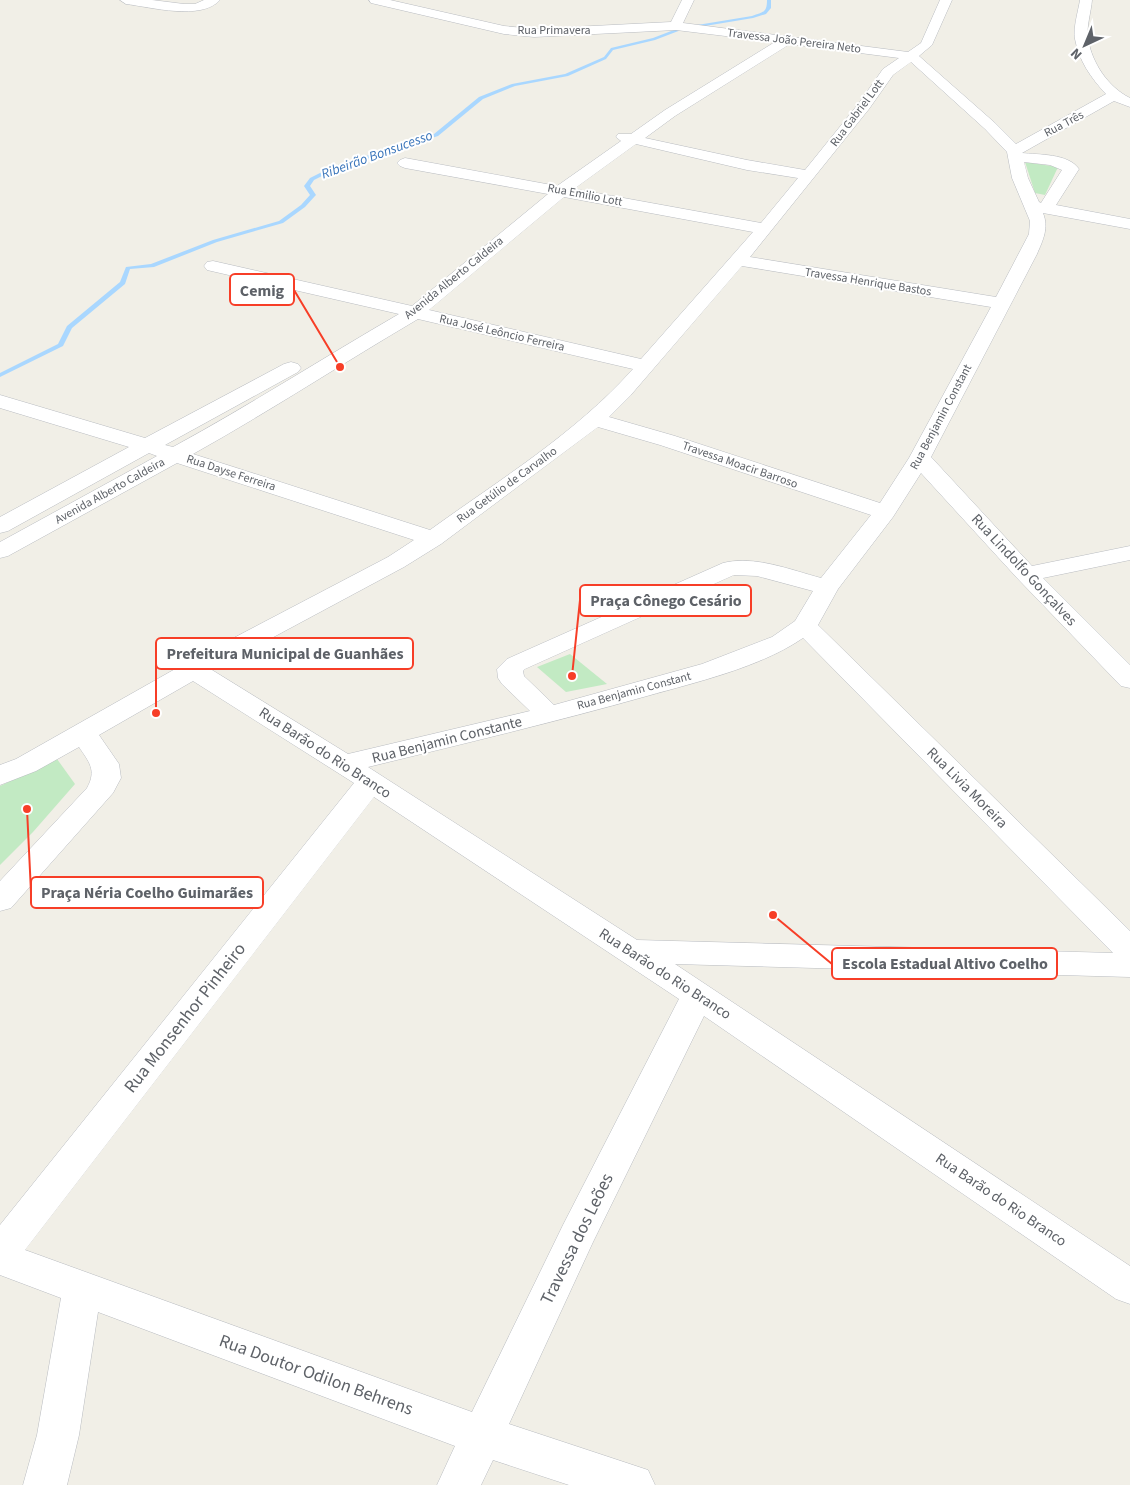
<svg xmlns="http://www.w3.org/2000/svg" width="1130" height="1485" font-family="'Source Sans 3',sans-serif">
  <style>
    .green { fill: #c2eac3 }
    .lines { fill: none; stroke-linecap: round; stroke-linejoin: round }
    .stream { fill: #a9d7ff; fill-rule: evenodd }
    .minor-casing { stroke: #b9bcc1; stroke-width: 1 }
    .minor { fill: #fff; fill-rule: evenodd }
    .labels { text-anchor: middle; dominant-baseline: central; stroke-width: 4; stroke-linejoin: round; paint-order: stroke }
    .far-street-label { font-size: 12px; fill: #5e6268; stroke: #fff }
    .far-water-label { font-size: 14px; font-style: italic; fill: #3b76bb; stroke: #fff }
    .street-label { font-size: 15px; fill: #5e6268; stroke: #fff }
    .near-street-label { font-size: 18px; fill: #5e6268; stroke: #fff }
    .leader { fill: none; stroke: #f73e27; stroke-width: 2 }
    .callout-dot { fill: #f73e27; stroke: #fff; stroke-width: 2 }
    .callout { fill: #fff; stroke: #f73e27; stroke-width: 2 }
    .callout-label { font-size: 16px; text-anchor: middle; font-weight: bold; fill: #5e6268 }
  </style>
  <rect width="100%" height="100%" fill="#f1efe7"/>
  <g class="green">
    <path d="M 1025,162 L 1058,167 L 1045,195 L 1035,193 Z"/>
    <path d="M 570,654 L 607,684 L 566,692 L 537,667 Z"/>
    <path d="M 57,759 L 75,784 L 33,832 L 0,865 L 0,786 Z"/>
  </g>
  <g class="lines">
    <path class="stream" d="M 767,0 L 771,0 L 771,8 L 766,14 L 753,18 L 681,30 L 655,40 L 613,50 L 606,59 L 568,76 L 515,86 L 483,99 L 438,136 L 336,169 L 314,180 L 310,186 L 316,195 L 315,196 L 305,207 L 283,223 L 217,242 L 154,267 L 130,269 L 125,284 L 72,328 L 63,346 L 0,377 L 0,373 L 58,344 L 67,326 L 120,282 L 126,267 L 151,264 L 213,240 L 279,221 L 301,205 L 310,195 L 304,186 L 310,178 L 332,167 L 434,134 L 479,97 L 512,84 L 565,74 L 604,57 L 611,48 L 653,38 L 679,28 L 752,16 C 763,12 767,13 767,0 Z"/>
    <g class="minor-casing">
      <g id="minor">
        <path d="M 120,0 L 152,0 L 184,4 L 195,4 L 204,0 L 220,0 C 201,21 151,7 126,4 Z"/>
        <path d="M 369,0 L 390,0 L 504,26 L 534,29 L 671,22 L 682,0 L 694,0 L 683,23 L 908,52 L 921,43 L 940,0 L 952,0 L 932,45 L 919,56 L 995,123 L 1016,144 L 1106,94 C 1091,78 1079,61 1075,39 C 1073,28 1078,12 1080,0 L 1092,0 C 1091,12 1086,28 1088,39 C 1092,63 1108,87 1130,98 L 1130,107 L 1114,101 L 1022,153 C 1038,155 1068,153 1079,169 L 1056,205 L 1130,219 L 1130,229 L 1043,213 C 1049,228 1043,240 1037,254 L 931,457 L 1032,566 L 1130,546 L 1130,560 L 1043,578 L 1130,665 L 1130,688 L 1121,686 L 1018,579 L 921,473 L 893,517 L 838,589 L 818,625 L 1130,931 L 1130,977 L 675,964 L 1130,1266 L 1130,1304 L 1116,1299 L 704,1016 L 593,1242 L 509,1424 L 648,1470 L 655,1485 L 569,1485 L 493,1460 L 481,1485 L 437,1485 L 455,1446 L 98,1312 L 79,1435 L 67,1485 L 23,1485 L 37,1435 L 61,1298 L 0,1275 L 0,1225 L 354,783 L 193,681 L 99,735 L 119,764 L 121,778 L 113,793 L 11,908 L 0,911 L 0,881 L 87,788 C 97,770 89,762 79,747 L 36,771 L 0,785 L 0,765 L 16,759 L 184,664 L 388,557 L 414,540 L 177,463 L 8,556 L 0,558 L 0,542 L 157,456 L 149,453 L 8,531 L 0,533 L 0,517 L 129,447 L 0,408 L 0,395 L 145,438 L 284,364 L 291,362 L 298,364 L 301,368 L 298,372 L 165,445 L 173,447 C 250,405 323,358 399,314 L 207,270 L 204,266 L 207,262 L 213,261 L 412,306 L 548,194 L 405,168 L 400,166 L 397,163 L 400,160 L 405,158 L 557,186 L 621,141 L 616,137 L 618,134 L 631,134 L 665,110 L 775,42 L 676,30 L 534,37 L 504,34 L 371,3 ZM 790,44 L 899,58 L 883,69 L 859,103 L 805,170 L 747,160 L 645,138 L 675,116 ZM 911,62 L 985,129 L 1007,152 L 1012,178 L 1030,221 L 1029,234 L 996,297 L 750,257 L 869,109 L 893,75 ZM 636,144 L 747,170 L 798,178 L 761,223 L 574,189 ZM 1024,162 L 1050,165 L 1062,170 L 1041,203 L 1039,202 L 1028,178 ZM 564,197 L 753,232 L 641,359 L 429,310 ZM 742,266 L 991,307 L 909,458 L 880,503 L 675,436 L 609,417 L 630,396 ZM 418,319 L 633,369 C 575,434 499,480 430,530 L 193,454 C 270,411 343,363 418,319 ZM 598,427 L 660,445 L 871,515 L 821,578 C 791,570 754,555 723,563 L 507,659 L 497,669 L 498,678 L 502,684 L 530,711 L 348,754 L 212,670 L 404,567 L 441,544 ZM 734,575 L 757,576 L 813,591 L 795,621 L 772,637 L 702,664 L 554,705 L 524,676 L 523,671 L 525,669 ZM 803,638 L 1113,953 L 637,940 L 368,767 C 462,744 555,722 647,696 C 697,682 761,667 803,638 ZM 374,797 L 679,999 L 563,1225 L 472,1412 L 25,1250 Z"/>
      </g>
    </g>
    <use href="#minor" class="minor"/>
  </g>
  <g class="labels">
    <g class="far-street-label">
      <text x="554" y="30">Rua Primavera</text>
      <text transform="translate(794 41) rotate(7)">Travessa João Pereira Neto</text>
      <text transform="translate(857 113) rotate(-53)">Rua Gabriel Lott</text>
      <text transform="translate(1064 124) rotate(-28)">Rua Três</text>
      <text transform="translate(585 195) rotate(11)">Rua Emilio Lott</text>
      <text transform="translate(454 278) rotate(-39)">Avenida Alberto Caldeira</text>
      <text transform="translate(868 282) rotate(9)">Travessa Henrique Bastos</text>
      <text transform="translate(502 333) rotate(13)">Rua José Leôncio Ferreira</text>
      <text transform="translate(941 417) rotate(-62)">Rua Benjamin Constant</text>
      <text transform="translate(740 465) rotate(19)">Travessa Moacir Barroso</text>
      <text transform="translate(231 473) rotate(18)">Rua Dayse Ferreira</text>
      <text transform="translate(507 485) rotate(-36)">Rua Getúlio de Carvalho</text>
      <text transform="translate(110 491) rotate(-29)">Avenida Alberto Caldeira</text>
      <text transform="translate(634 691) rotate(-15)">Rua Benjamin Constant</text>
    </g>
    <g class="far-water-label">
      <text transform="translate(377 155) rotate(-20)">Ribeirão Bonsucesso</text>
    </g>
    <g class="street-label">
      <text transform="translate(1024 570) rotate(47)">Rua Lindolfo Gonçalves</text>
      <text transform="translate(447 740) rotate(-14)">Rua Benjamin Constante</text>
      <text transform="translate(325 753) rotate(33)">Rua Barão do Rio Branco</text>
      <text transform="translate(967 788) rotate(45)">Rua Livia Moreira</text>
      <text transform="translate(665 974) rotate(33)">Rua Barão do Rio Branco</text>
      <text transform="translate(1001 1200) rotate(34)">Rua Barão do Rio Branco</text>
    </g>
    <g class="near-street-label">
      <text transform="translate(185 1018) rotate(-52)">Rua Monsenhor Pinheiro</text>
      <text transform="translate(577 1239) rotate(-64)">Travessa dos Leões</text>
      <text transform="translate(316 1375) rotate(20)">Rua Doutor Odilon Behrens</text>
    </g>
  </g>
  <path class="leader" d="M340 367L294 290M572 676L580 600M156 713L156 654M27 809L31 892M773 915L832 964"/>
  <g class="callout-dot">
    <circle cx="340" cy="367" r="5"/>
    <circle cx="572" cy="676" r="5"/>
    <circle cx="156" cy="713" r="5"/>
    <circle cx="27" cy="809" r="5"/>
    <circle cx="773" cy="915" r="5"/>
  </g>
  <g class="callout">
    <rect x="230" y="274" width="64" height="31" rx="5"/>
    <rect x="580" y="585" width="171" height="31" rx="5"/>
    <rect x="156" y="638" width="257" height="31" rx="5"/>
    <rect x="31" y="877" width="232" height="31" rx="5"/>
    <rect x="832" y="948" width="225" height="31" rx="5"/>
  </g>
  <g class="callout-label">
    <text x="262" y="296">Cemig</text>
    <text x="666" y="606">Praça Cônego Cesário</text>
    <text x="285" y="659">Prefeitura Municipal de Guanhães</text>
    <text x="147" y="898">Praça Néria Coelho Guimarães</text>
    <text x="945" y="969">Escola Estadual Altivo Coelho</text>
  </g>
  <g transform="translate(1085 45) rotate(224)" stroke="#ffffff" stroke-width="4" paint-order="stroke">
  <path d="M0-4L9 19L0 12L-9 19Z" fill="#5e6268"/>
  <text y="-8" font-size="14" font-weight="bold" text-anchor="middle" fill="#5e6268">N</text>
  </g>
</svg>
